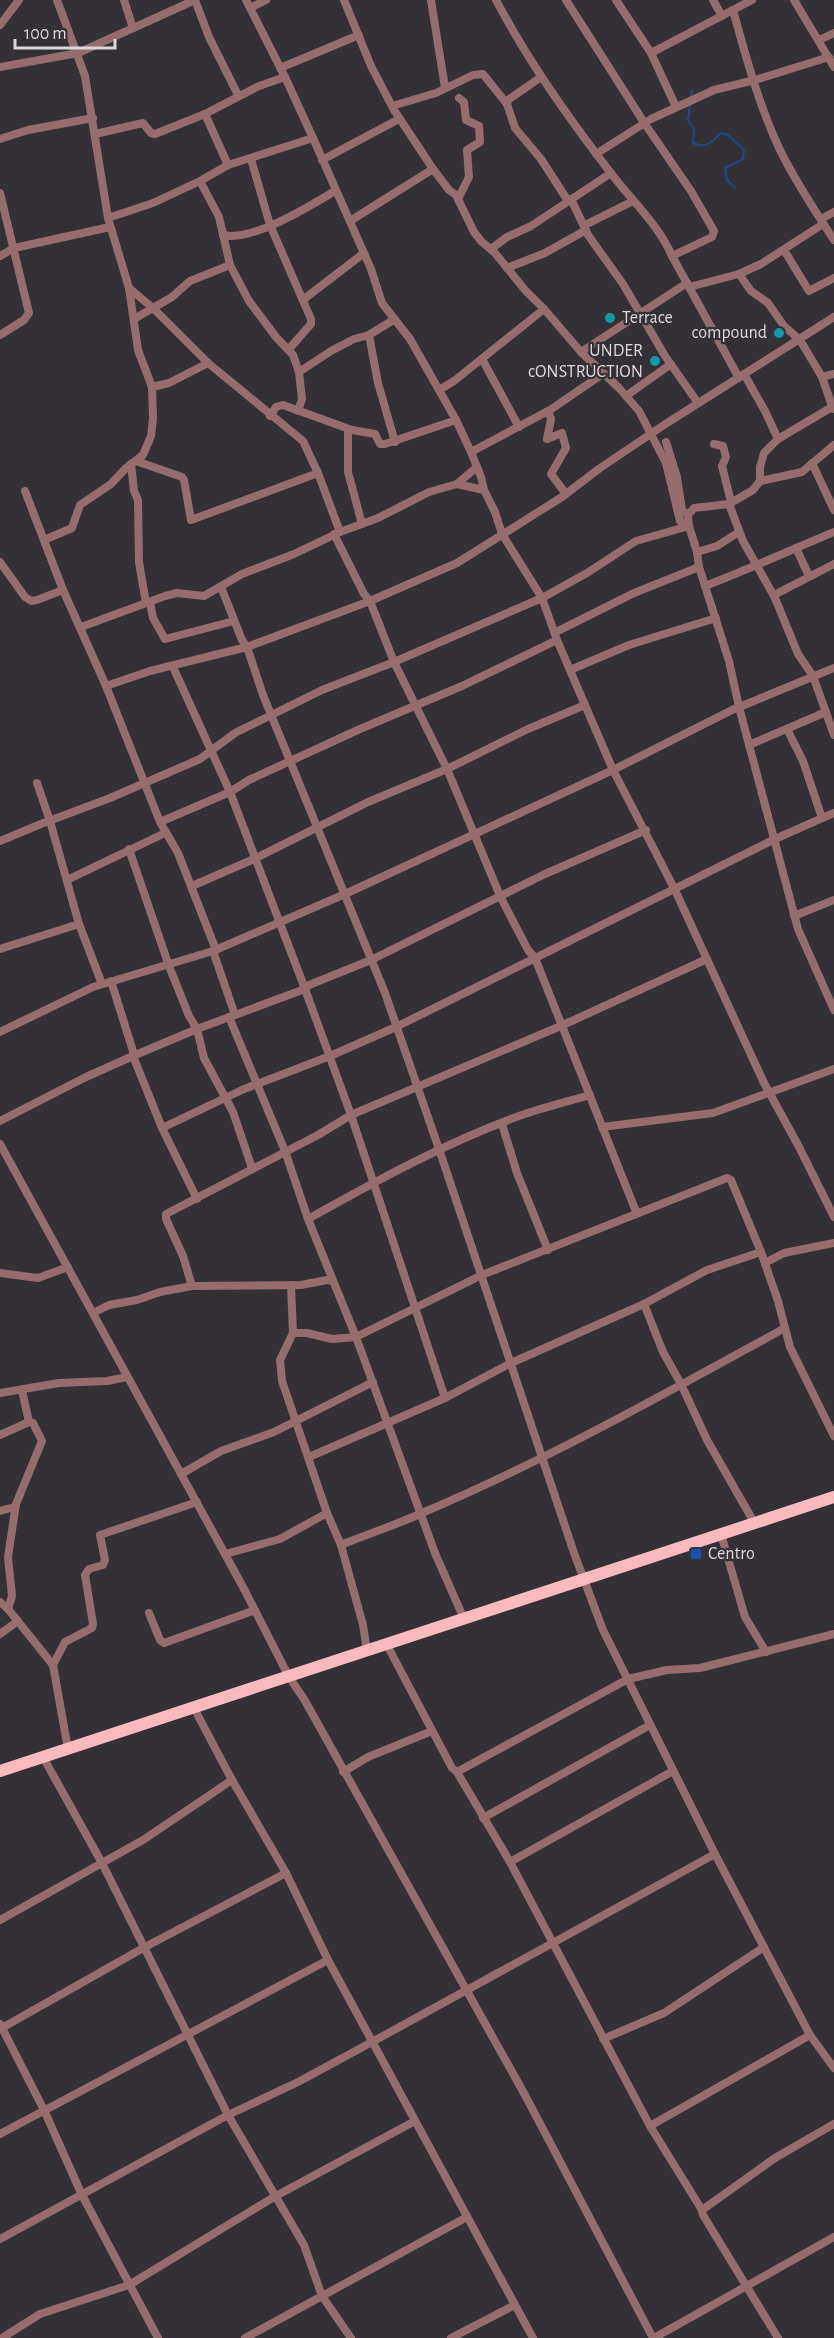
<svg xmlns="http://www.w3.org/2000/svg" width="834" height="2338" font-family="'Alegreya Sans',sans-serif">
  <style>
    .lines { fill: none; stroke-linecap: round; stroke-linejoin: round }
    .stream { stroke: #22488c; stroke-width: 2 }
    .minor { stroke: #976c6e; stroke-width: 8 }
    .trunk { stroke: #fbbabd; stroke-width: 12 }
    .culture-dot { fill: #0f9aa8; stroke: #333036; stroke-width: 2 }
    .transit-dot { fill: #1a4fb4; stroke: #333036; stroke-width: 2 }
    .labels { text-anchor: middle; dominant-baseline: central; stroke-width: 4.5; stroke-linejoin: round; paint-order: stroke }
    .poi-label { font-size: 18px; fill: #dad8dc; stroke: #333036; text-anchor: start }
  </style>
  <rect width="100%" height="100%" fill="#333036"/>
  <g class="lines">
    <g class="stream">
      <path d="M 690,99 L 692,90"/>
      <path d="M 690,105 L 688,120 L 694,129 L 693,143 C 706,149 712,142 721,133 L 728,135 L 744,150 L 743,159 L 725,168 L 727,180 L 735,188"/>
    </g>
    <g class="minor">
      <path d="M 124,0 L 133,28"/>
      <path d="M 195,0 L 209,37 L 238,95"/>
      <path d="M 246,0 L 285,77 L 313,138 L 371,269 L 382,303 L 410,339 L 456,420 L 471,452 L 481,477 L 484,490 L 495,512 L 502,534 L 542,598 L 557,640 L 613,770 L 675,890 L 764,1083 L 798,1145 L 834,1217"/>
      <path d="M 344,0 L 371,66 L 394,110 L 433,169 L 449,190 L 456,195 L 474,232 L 481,241 L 495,253 L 525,290 L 544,309 L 581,352 L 619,388 L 639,411 L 666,463 L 680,521 L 689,526 L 697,552 L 699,567 L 729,661 L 739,707 L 798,929 L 834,1010"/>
      <path d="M 431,0 L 445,88"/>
      <path d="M 496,0 C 528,61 568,117 610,172 C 631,200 658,224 672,256 L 739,378"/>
      <path d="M 566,0 L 645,124 L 691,191 L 714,231 L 712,237 L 672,256"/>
      <path d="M 616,0 L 651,53 L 676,107"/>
      <path d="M 713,0 L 722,16"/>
      <path d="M 794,0 L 834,67"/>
      <path d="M 250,8 L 266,0"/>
      <path d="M 733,10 C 746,57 759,106 780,150 C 795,181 815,211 834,240"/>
      <path d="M 0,25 L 19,0"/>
      <path d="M 819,40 L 834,33"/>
      <path d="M 651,53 L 752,0"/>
      <path d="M 0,67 L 78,53 L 195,0"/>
      <path d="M 280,68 L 359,35"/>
      <path d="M 507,104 L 508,100 L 541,77"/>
      <path d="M 392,106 L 436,93 L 473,75 L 483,74 L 507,104 L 515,128 L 541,159 L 568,201"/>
      <path d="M 205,114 L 228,165"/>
      <path d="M 95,134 L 143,123 L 151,133 L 155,134 L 205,114 L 259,86 L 285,77"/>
      <path d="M 0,139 L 28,130 L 93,118"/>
      <path d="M 596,154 L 651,119 L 714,90 L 755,80 L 829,57"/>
      <path d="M 251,159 L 270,225 L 311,319 L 311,324 L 289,349"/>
      <path d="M 322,160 L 399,119"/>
      <path d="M 200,181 L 219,217 L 230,265 L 249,301 L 276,337 L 293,355 L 299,372 L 302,399 L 298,411"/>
      <path d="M 0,193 L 29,313 L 24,320 L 0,335"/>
      <path d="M 458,199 L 469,177 L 467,150 L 480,142 L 479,126 L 466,120 L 464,102 L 459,98"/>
      <path d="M 571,199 L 588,235 L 623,284 L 665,356 L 698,403"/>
      <path d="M 108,218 L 153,203 L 200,181 L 228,165 L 313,138"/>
      <path d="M 821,219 L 834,212"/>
      <path d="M 350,221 L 433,169"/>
      <path d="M 585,225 L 633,201"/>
      <path d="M 223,235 C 252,242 310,206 335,191"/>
      <path d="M 491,249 L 507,237 L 531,226 L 611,173"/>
      <path d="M 784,250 L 809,291 L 834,278"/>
      <path d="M 0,256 L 14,248 L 110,227"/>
      <path d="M 507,268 L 545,253 L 586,230"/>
      <path d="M 739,274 L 751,291 L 768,303 L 784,326 L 800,340 L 822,377 L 833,409"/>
      <path d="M 689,287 L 739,274 L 761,264 L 823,224"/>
      <path d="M 129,288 L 154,309 L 208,363 L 303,441 L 318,473 L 340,532"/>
      <path d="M 304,299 L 364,253"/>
      <path d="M 134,319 L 172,297 L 190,281 L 230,265"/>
      <path d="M 369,335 L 378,383 L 395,442"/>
      <path d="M 581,352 L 687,283"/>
      <path d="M 482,359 L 519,427"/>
      <path d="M 299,372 L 331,351 L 354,339 L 369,335 L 395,319"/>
      <path d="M 744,374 L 765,411 L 778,439"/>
      <path d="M 822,377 L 834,374"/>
      <path d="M 152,387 L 169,383 L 208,363"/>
      <path d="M 439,390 L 454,381 L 544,309"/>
      <path d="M 626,396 L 671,364"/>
      <path d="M 548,411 L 551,419 L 547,439 L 562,433 L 566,448 L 551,474 L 566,494"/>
      <path d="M 270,416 L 276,407 L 283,405 L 352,430 L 375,434 L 380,444 L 385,444 L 456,420"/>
      <path d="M 348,429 L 348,472 L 362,524"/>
      <path d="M 666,442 L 677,477 L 682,510 L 688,515"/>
      <path d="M 714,444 L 723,446 L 726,457 L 722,466 L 731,502"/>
      <path d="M 471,452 L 550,410 L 604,373"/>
      <path d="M 136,461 L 182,477 L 184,480 L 191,520 L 318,473"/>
      <path d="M 812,463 L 834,510"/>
      <path d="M 131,464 L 134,491 L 138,500 L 139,562 L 146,603"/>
      <path d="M 760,481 L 802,472 L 834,445"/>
      <path d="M 457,484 L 484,490"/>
      <path d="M 25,491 L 63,590 L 106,686 L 160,822 L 178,853 L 216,950"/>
      <path d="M 729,504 L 743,541 L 775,598 L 798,654 L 813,676 L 834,735"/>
      <path d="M 334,534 L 364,594 L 370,601 L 394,662 L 447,769 L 501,898 L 528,950 L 535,958 L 637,1214"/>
      <path d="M 44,540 L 72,528 L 80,505 L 111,484 L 125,469 L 143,455 L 151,436 L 153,418 L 152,387 L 138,350 L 129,288 L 108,218 L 85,76 L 57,0"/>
      <path d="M 796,548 L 809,576"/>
      <path d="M 697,552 L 717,546 L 739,532"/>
      <path d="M 0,562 L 25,597 L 31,601 L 37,600 L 63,590"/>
      <path d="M 705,586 C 749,569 791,550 834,532"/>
      <path d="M 221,587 L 242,640 L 247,647 L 263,695 L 385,993 L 439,1149 L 574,1553 L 603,1630 L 715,1854 L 810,2035 L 834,2068"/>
      <path d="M 774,595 L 834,564"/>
      <path d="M 150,602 L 153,618 L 165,639 L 234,621"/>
      <path d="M 81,627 L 165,596 L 177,593 L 204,596 L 242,574 L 294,554 L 340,532 L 378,518 L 429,492 L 457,484 L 477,467"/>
      <path d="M 556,632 L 634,593 L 699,567"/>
      <path d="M 173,667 L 230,792 L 305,989 L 351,1115 L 445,1398"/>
      <path d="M 570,670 L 629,645 L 716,618"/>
      <path d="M 106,686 L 150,671 L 247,647 L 370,601 L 457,563 L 562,497 L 600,468 L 667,423 L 834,317"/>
      <path d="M 787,729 L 803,761 L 822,818"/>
      <path d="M 749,745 L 826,712"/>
      <path d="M 37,783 L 50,821 L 79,924 L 102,984"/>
      <path d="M 160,822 L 230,792 L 249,780 L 360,729 L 462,686 L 557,640"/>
      <path d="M 0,841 L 41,824 L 110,798 L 200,759 L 235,733 L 322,690 L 394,662 L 542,598 L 587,573 L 636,541 L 689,526 L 688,515 L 694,508 L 729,504 L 753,490 L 760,481 L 760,467 L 764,453 L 778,439 L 832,407"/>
      <path d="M 129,849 L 169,966 L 189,1016 L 197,1029 L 204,1058 L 233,1112 L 252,1168"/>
      <path d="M 67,880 L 165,833"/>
      <path d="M 192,886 L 254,859 L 368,802 L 447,769 L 528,729 L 585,705"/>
      <path d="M 794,916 L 834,900"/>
      <path d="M 0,949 L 79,924"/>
      <path d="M 213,951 L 235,1015"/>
      <path d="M 111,981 L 133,1051 L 133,1056 L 162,1128 L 197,1199"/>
      <path d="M 229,1017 L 285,1151 L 308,1219 L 356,1337 L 435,1553 L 464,1619"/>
      <path d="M 0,1032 L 93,987 L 213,951 L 345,894 L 613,770 L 732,710 L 834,668"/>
      <path d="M 0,1121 L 86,1077 L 133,1056 L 197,1029 L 305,989 L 309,985 L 371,960 L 545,874 L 646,830"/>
      <path d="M 502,1124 L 517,1173 L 548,1250"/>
      <path d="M 602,1127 L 713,1113 L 834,1069"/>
      <path d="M 162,1128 L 244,1089 L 330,1056 L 396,1027 L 775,839 L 834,813"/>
      <path d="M 0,1144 L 243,1587 L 289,1677 L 304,1699 L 525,2095 L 653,2338"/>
      <path d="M 308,1219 C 376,1181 445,1143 519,1116 C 542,1108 566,1102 590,1095"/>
      <path d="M 765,1263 L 784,1253 L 834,1243"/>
      <path d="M 0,1273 L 38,1278 L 68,1267"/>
      <path d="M 291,1285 L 293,1333 L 280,1360 L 282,1381 L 327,1513 L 341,1545 L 363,1625 L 367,1651"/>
      <path d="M 192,1286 L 183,1256 L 166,1219 L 166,1214 L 318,1135 L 351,1115 L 563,1025 L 707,959"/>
      <path d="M 644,1304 L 663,1352 L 681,1384 L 707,1440 L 755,1524"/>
      <path d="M 93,1313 L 109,1305 L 137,1300 L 160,1292 L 192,1286 L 301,1285 L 327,1280 L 332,1281"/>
      <path d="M 293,1333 L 307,1333 L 332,1339 L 356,1337 L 482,1275 L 727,1178 L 731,1180 L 761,1252 L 778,1301 L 790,1347 L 834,1436"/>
      <path d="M 0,1393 L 59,1383 L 107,1381 L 127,1377"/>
      <path d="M 0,1435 L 29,1422"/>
      <path d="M 309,1457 L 445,1398 L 511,1363 L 644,1304 L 707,1270 L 761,1252"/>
      <path d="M 181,1474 L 221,1451 L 274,1432 L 373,1382"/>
      <path d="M 0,1511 L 15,1507"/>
      <path d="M 721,1534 L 745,1617 L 766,1652"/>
      <path d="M 341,1545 C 368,1534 396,1525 422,1513 C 547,1460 666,1393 785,1328"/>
      <path d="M 225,1554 L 280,1539 L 327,1513"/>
      <path d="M 0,1602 L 8,1609 L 53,1665 L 68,1749"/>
      <path d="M 8,1609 L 12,1596 L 8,1557 L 16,1504 L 42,1441 L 33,1423 L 29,1422 L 22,1390"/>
      <path d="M 149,1613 L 160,1640 L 164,1643 L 255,1610"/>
      <path d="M 0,1634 L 18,1621"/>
      <path d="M 387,1645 L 452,1768 L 457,1772 L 628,1679 L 667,1670 L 700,1668 L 834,1634"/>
      <path d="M 53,1665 L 65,1642 L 92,1628 L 93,1624 L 85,1575 L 89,1569 L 103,1565 L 105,1560 L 100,1535 L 197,1502"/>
      <path d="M 194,1708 L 232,1780 L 286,1873 L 328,1960 L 533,2338"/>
      <path d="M 43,1757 L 102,1863 L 228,2115 L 304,2245 L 322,2296 L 351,2338"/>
      <path d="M 343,1772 L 368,1757 L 432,1731"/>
      <path d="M 457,1772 L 510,1862 L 650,2126 L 702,2210"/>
      <path d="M 483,1818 L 650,1725"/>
      <path d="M 510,1862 L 673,1771"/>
      <path d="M 0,1920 L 143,1840 L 232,1780"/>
      <path d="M 0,2024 L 44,2110 L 82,2195 L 158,2338"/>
      <path d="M 0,2029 L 145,1947 L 286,1873"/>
      <path d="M 603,2039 L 664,2013 L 764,1947"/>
      <path d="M 650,2126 L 810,2035"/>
      <path d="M 0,2134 L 328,1960"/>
      <path d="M 0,2239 L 228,2115 L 298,2082 L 372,2042 L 715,1854"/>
      <path d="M 2,2338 L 40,2314 L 129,2285 L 274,2197 L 415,2121"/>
      <path d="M 245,2338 L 467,2217"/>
      <path d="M 451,2338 L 515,2305"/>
      <path d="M 654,2338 L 834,2237"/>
      <path d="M 778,2338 L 703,2215 L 702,2210 L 775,2158 L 834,2124"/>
    </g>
    <path class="trunk" d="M 0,1771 L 834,1497"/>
  </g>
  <g class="culture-dot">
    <circle cx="610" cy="318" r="6"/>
    <circle cx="779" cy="333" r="6"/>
    <circle cx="655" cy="361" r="6"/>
  </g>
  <rect class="transit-dot" x="690" y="1548" width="12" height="12" rx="3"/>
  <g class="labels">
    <g class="poi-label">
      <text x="622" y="318">Terrace</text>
      <text x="767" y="333" text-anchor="end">compound</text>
      <text x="643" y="351" text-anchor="end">UNDER<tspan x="643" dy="21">cONSTRUCTION</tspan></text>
      <text x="708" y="1554">Centro</text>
    </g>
  </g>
  <path d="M15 39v9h100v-9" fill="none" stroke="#dad8dc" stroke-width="3"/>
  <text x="24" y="39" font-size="18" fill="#dad8dc" stroke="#333036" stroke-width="4.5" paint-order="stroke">100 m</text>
</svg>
